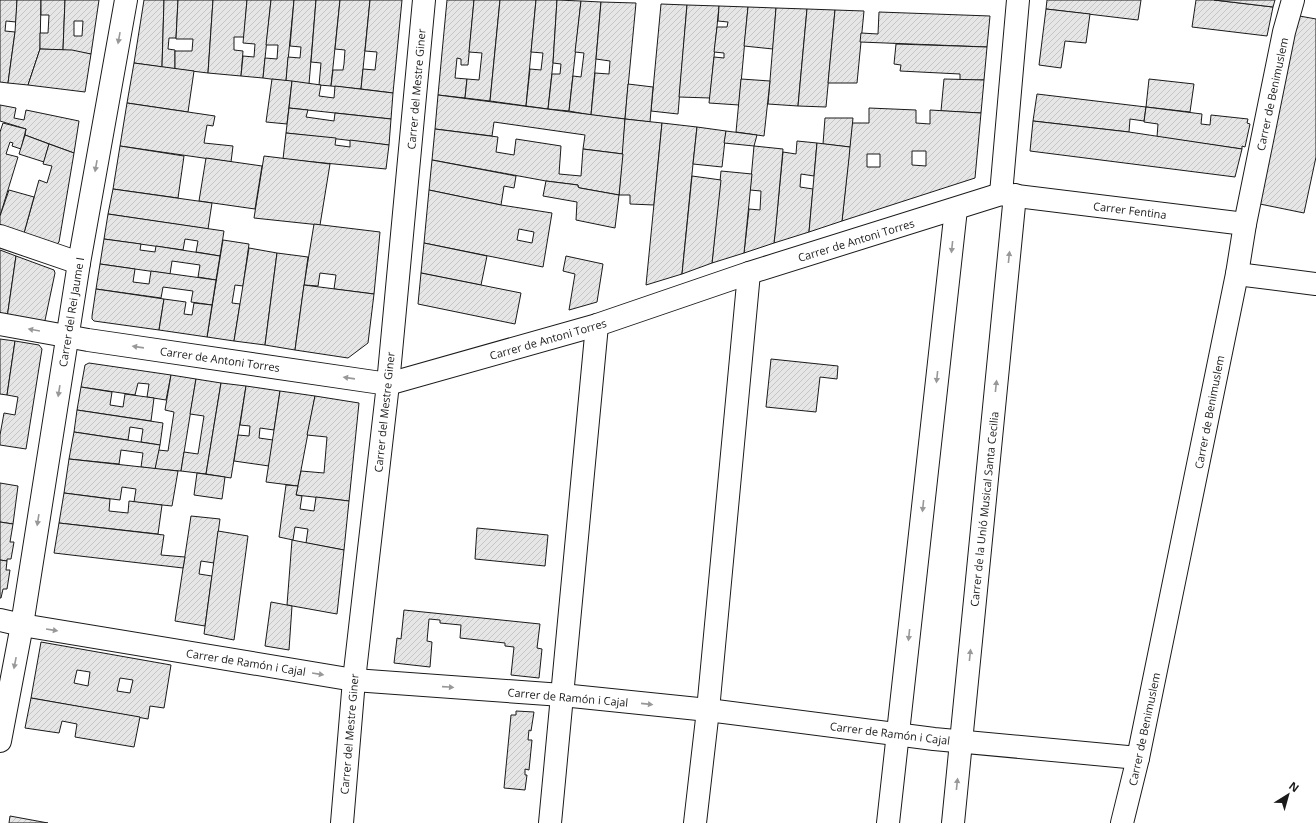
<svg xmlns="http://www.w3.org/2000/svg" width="1316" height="823" font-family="'Open Sans',sans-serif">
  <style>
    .building { fill: url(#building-hatch); stroke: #1a1a1a; fill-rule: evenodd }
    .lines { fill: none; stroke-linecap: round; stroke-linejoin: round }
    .street-casing { stroke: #1a1a1a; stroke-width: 24 }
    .street { stroke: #fff; stroke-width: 22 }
    .oneway { fill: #989898 }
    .labels { text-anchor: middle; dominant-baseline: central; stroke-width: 3; stroke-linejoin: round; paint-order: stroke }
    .street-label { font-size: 11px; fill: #1a1a1a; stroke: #fff }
  </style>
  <defs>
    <pattern id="building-hatch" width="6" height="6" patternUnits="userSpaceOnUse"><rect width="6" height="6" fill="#e6e6e6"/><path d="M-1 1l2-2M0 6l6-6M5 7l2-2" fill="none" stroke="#c5c5c5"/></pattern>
  </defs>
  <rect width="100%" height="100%" fill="#fff"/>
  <g class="building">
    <path d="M 0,0 L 17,0 L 16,22 L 6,21 L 5,31 L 15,32 L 8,83 L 0,82 Z"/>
    <path d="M 17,0 L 41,0 L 40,49 L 28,85 L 8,83 L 15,32 Z"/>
    <path d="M 41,0 L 65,0 L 63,50 L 40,49 L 40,33 L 48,33 L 49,15 L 41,15 Z"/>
    <path d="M 65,0 L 99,0 L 91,54 L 63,50 ZM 74,21 L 83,21 L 82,36 L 74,36 Z"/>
    <path d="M 144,0 L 164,0 L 162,67 L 134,63 Z"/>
    <path d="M 164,0 L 178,0 L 176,38 L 169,38 L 168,49 L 175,50 L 175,69 L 162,67 Z"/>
    <path d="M 178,0 L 213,0 L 208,73 L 175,69 L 175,51 L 192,51 L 193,39 L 176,39 Z"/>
    <path d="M 213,0 L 247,0 L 244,37 L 234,37 L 234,50 L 243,51 L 241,76 L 208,73 Z"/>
    <path d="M 247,0 L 271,0 L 263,78 L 241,76 L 243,56 L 254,57 L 255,44 L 243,43 Z"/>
    <path d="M 271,0 L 294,0 L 286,81 L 263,78 L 265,58 L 277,59 L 278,45 L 266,45 Z"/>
    <path d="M 294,0 L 316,0 L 309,84 L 286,81 L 288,57 L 300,58 L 301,47 L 290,46 Z"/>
    <path d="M 316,0 L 340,0 L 331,86 L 319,85 L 321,63 L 311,62 Z"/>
    <path d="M 340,0 L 370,0 L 361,89 L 331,86 L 333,70 L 343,70 L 344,64 L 345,50 L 335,49 Z"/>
    <path d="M 370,0 L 402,0 L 393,93 L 361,89 L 363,69 L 375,70 L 377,52 L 365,51 Z"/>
    <path d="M 447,0 L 474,0 L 468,65 L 461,65 L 461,59 L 457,58 L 455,78 L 467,79 L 465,98 L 438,95 Z"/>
    <path d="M 474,0 L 500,0 L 490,101 L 465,98 L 467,79 L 479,80 L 482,53 L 469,52 Z"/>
    <path d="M 500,0 L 536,0 L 526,106 L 490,101 Z"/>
    <path d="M 536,0 L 557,0 L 553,63 L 548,109 L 526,106 L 530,69 L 541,70 L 543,53 L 531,52 Z"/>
    <path d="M 557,0 L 581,1 L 569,111 L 548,109 L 552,74 L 560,74 L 561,64 L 553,63 Z"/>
    <path d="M 1047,0 L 1141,0 L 1138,20 L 1046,9 Z"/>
    <path d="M 1196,0 L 1214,0 L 1273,7 L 1267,36 L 1192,27 Z"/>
    <path d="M 1214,0 L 1275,0 L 1273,7 Z"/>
    <path d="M 581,1 L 601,2 L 591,115 L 569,111 L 573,76 L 581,77 L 584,53 L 575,52 Z"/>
    <path d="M 601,2 L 636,3 L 625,119 L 591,115 L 595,73 L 609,74 L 610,61 L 596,59 Z"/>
    <path d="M 661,4 L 687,5 L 678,114 L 651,111 Z"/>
    <path d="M 687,5 L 719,6 L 710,98 L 679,97 Z"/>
    <path d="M 719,6 L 748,7 L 739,105 L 709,103 L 714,57 L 724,58 L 724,53 L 714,52 L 717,27 L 727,27 L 728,22 L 718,21 Z"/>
    <path d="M 748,7 L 776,8 L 773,49 L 744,46 Z"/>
    <path d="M 776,8 L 807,9 L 798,106 L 768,104 Z"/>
    <path d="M 807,9 L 835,10 L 826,107 L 798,106 Z"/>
    <path d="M 1046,9 L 1090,14 L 1086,43 L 1065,41 L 1061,68 L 1039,65 Z"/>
    <path d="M 835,10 L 864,11 L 857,83 L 828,83 Z"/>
    <path d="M 879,12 L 990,16 L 987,47 L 860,42 L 861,33 L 878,34 Z"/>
    <path d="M 1294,15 L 1316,19 L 1316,157 L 1304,213 L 1255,203 Z"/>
    <path d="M 896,44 L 987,47 L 984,80 L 960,80 L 960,74 L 900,71 L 901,65 L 894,64 Z"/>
    <path d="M 40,49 L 72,50 L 91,54 L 85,92 L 28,85 Z"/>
    <path d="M 134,63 L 194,71 L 188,112 L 127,103 Z"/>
    <path d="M 272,79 L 292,81 L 287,124 L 266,122 Z"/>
    <path d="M 741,79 L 770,81 L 764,136 L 736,132 Z"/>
    <path d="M 944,79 L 984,80 L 981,113 L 941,111 Z"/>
    <path d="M 1149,79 L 1194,84 L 1190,112 L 1146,107 Z"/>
    <path d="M 292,81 L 321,85 L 319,96 L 334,98 L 335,86 L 393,93 L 391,119 L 289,108 Z"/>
    <path d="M 628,84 L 653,87 L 650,122 L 625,119 Z"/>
    <path d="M 1037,94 L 1146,107 L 1144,121 L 1130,119 L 1129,132 L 1033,121 Z"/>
    <path d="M 438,95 L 625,119 L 623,154 L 583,149 L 585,135 L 494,122 L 492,136 L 435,129 Z"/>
    <path d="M 127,103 L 215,116 L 213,126 L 207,125 L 204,143 L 233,146 L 231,162 L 120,146 Z"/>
    <path d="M 0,105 L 16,108 L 14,118 L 24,120 L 26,110 L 79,121 L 74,153 L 25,135 L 26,129 L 0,121 Z"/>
    <path d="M 1146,107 L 1202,114 L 1201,124 L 1210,125 L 1211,115 L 1248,119 L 1247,123 L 1250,124 L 1245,147 L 1242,146 L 1242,149 L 1157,137 L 1158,124 L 1144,122 Z"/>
    <path d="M 289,108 L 308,110 L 306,117 L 334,121 L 335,113 L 391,119 L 389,145 L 286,133 Z"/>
    <path d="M 869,108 L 916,110 L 916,123 L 930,124 L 930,110 L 981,113 L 975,178 L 842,221 L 852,123 L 869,123 ZM 912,151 L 926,151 L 926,166 L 912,165 ZM 867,154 L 880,154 L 880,167 L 867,167 Z"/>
    <path d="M 825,118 L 853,118 L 850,147 L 823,144 Z"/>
    <path d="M 625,119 L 662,123 L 654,205 L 630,204 L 630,195 L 619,195 Z"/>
    <path d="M 1033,121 L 1129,132 L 1242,149 L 1235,177 L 1030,151 Z"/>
    <path d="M 3,123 L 26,129 L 21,149 L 12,146 L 13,143 L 10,142 L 6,154 L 18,157 L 0,216 L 0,132 Z"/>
    <path d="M 662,123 L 697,127 L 693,164 L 682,274 L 646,285 Z"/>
    <path d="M 697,127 L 726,131 L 722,167 L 693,164 Z"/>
    <path d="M 435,129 L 498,137 L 496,152 L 514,155 L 516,139 L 561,146 L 559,174 L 581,176 L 583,149 L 623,154 L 619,195 L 580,188 L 578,187 L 578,185 L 546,181 L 432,160 Z"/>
    <path d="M 726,131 L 757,135 L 754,146 L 724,143 Z"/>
    <path d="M 286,133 L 336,138 L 335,145 L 350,147 L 350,140 L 389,145 L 386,169 L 283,159 Z"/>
    <path d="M 25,135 L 49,144 L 44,162 L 19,154 Z"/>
    <path d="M 797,141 L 817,143 L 814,176 L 801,174 L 800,187 L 813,189 L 809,232 L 774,243 L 783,152 L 796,154 Z"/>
    <path d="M 817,143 L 850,147 L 849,158 L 842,221 L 809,232 Z"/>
    <path d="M 49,144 L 74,153 L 59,242 L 57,244 L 24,233 L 39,180 L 47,183 L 52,166 L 43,164 Z"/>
    <path d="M 120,146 L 184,156 L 178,198 L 113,189 Z"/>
    <path d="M 754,146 L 783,149 L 776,225 L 774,243 L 744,253 L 749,209 L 760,210 L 761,191 L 750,190 Z"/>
    <path d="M 264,156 L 330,164 L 320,225 L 254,218 Z"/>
    <path d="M 206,158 L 262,166 L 255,209 L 199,201 Z"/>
    <path d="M 432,160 L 516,176 L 514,188 L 504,186 L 501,205 L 429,190 Z"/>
    <path d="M 721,171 L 752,174 L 744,253 L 712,263 Z"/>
    <path d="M 692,176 L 721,180 L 712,263 L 682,274 Z"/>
    <path d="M 546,181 L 578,185 L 578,187 L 580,188 L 619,195 L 615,228 L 576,220 L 577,202 L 543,196 Z"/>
    <path d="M 113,189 L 212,203 L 208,229 L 108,214 Z"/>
    <path d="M 9,190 L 34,197 L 24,233 L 0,225 L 0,216 Z"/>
    <path d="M 429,190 L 501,205 L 552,213 L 543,267 L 424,243 ZM 519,229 L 534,232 L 532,243 L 517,240 Z"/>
    <path d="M 108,214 L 224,231 L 220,256 L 196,252 L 198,241 L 185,239 L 183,250 L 104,239 Z"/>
    <path d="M 314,224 L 380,232 L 374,294 L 334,289 L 336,275 L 320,273 L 318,286 L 304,285 Z"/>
    <path d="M 104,239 L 141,244 L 140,250 L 155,252 L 156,246 L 220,256 L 216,280 L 198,277 L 200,265 L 172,261 L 170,274 L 100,264 Z"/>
    <path d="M 223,240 L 249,244 L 243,286 L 235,285 L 232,303 L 240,304 L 234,341 L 207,337 Z"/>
    <path d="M 424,243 L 487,256 L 481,285 L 421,273 Z"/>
    <path d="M 249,248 L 277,253 L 265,345 L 234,341 Z"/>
    <path d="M 0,250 L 16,256 L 7,318 L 0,317 Z"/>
    <path d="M 277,253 L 308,257 L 295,350 L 265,345 Z"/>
    <path d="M 16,256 L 54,270 L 55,273 L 44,325 L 7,318 Z"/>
    <path d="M 566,256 L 603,264 L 597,302 L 569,310 L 575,274 L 563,271 Z"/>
    <path d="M 100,264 L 135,269 L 133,282 L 149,284 L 151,271 L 216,280 L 212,305 L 191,302 L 193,291 L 163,287 L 161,298 L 96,289 Z"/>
    <path d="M 421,273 L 521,293 L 515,324 L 418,304 Z"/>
    <path d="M 304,285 L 374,294 L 368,343 L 348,358 L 295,350 Z"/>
    <path d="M 96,289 L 164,299 L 159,330 L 94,321 L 92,319 L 92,316 Z"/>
    <path d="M 164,299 L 186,302 L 184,314 L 192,315 L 194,303 L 212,305 L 207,337 L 159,330 Z"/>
    <path d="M 0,339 L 15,341 L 7,395 L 0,394 Z"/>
    <path d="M 15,341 L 39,345 L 42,349 L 26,449 L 0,445 L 0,435 L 4,413 L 15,415 L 18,397 L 7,395 Z"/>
    <path d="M 771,359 L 838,366 L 837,379 L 820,377 L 816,412 L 766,407 Z"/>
    <path d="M 89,363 L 171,375 L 166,400 L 147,397 L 149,384 L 138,383 L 135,395 L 81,387 L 85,365 Z"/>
    <path d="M 171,375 L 196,379 L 181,471 L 155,469 L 158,450 L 168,451 L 174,412 L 165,410 Z"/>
    <path d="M 196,379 L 221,383 L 206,474 L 181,471 L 184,452 L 198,454 L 204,416 L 190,414 Z"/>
    <path d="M 221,383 L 246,386 L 231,478 L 206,474 Z"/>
    <path d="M 246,386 L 280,391 L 274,430 L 260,428 L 259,438 L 273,440 L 269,466 L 234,461 L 238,435 L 249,436 L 250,426 L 240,425 Z"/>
    <path d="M 81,387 L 112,392 L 110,405 L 123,407 L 125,394 L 154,398 L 151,421 L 77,410 Z"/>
    <path d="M 280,391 L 315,396 L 298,486 L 266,482 Z"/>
    <path d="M 315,396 L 359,403 L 349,501 L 296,495 L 301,471 L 324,473 L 327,437 L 307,435 Z"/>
    <path d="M 77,410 L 163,423 L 160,445 L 141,442 L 143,429 L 130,427 L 128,440 L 74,432 Z"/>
    <path d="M 74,432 L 160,445 L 155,469 L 141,467 L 143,453 L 121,450 L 119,464 L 69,459 Z"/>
    <path d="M 69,459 L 178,471 L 172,506 L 134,502 L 136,489 L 122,487 L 120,500 L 64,493 Z"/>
    <path d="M 197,473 L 225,477 L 222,499 L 194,495 Z"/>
    <path d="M 0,483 L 18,486 L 13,524 L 0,522 Z"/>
    <path d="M 286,485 L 298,486 L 296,495 L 302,496 L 300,509 L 314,511 L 316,497 L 349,501 L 344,550 L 306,543 L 308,529 L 295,527 L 293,540 L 279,537 Z"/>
    <path d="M 64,493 L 110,499 L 109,511 L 128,513 L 129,501 L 162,505 L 158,534 L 59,523 Z"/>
    <path d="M 191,516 L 220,519 L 214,563 L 201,561 L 199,574 L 212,576 L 205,626 L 175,621 Z"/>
    <path d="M 0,522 L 13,524 L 10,542 L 14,542 L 11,559 L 7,559 L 7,561 L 0,560 Z"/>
    <path d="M 59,523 L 164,535 L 161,555 L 185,557 L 183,568 L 54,553 Z"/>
    <path d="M 477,528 L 548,535 L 545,566 L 475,559 Z"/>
    <path d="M 218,531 L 248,536 L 234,640 L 204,634 Z"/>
    <path d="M 292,540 L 344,550 L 337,614 L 287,605 Z"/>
    <path d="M 0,560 L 7,561 L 6,570 L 10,570 L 7,589 L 3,589 L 1,598 L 0,598 Z"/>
    <path d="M 271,602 L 292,606 L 289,650 L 265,646 Z"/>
    <path d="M 404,610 L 540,624 L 537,648 L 542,649 L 539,678 L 511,675 L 514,647 L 505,646 L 505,643 L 460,638 L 461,625 L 440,623 L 440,620 L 429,619 L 427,641 L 432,642 L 430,667 L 394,663 L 397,638 L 401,639 Z"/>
    <path d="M 41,642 L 171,665 L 164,708 L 150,706 L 148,719 L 31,698 ZM 77,670 L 90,672 L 88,686 L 74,683 ZM 120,678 L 133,680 L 130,693 L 117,691 Z"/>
    <path d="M 31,698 L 140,717 L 134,747 L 75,737 L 77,724 L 62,721 L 59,733 L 25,728 Z"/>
    <path d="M 516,711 L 534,712 L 531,731 L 529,730 L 528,740 L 532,740 L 529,770 L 525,769 L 525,775 L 527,775 L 525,790 L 504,788 L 511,715 L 516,715 Z"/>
    <path d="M 10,816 L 48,823 L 9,823 Z"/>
  </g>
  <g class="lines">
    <g class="street-casing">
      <g id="street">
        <path d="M 1001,194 L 1018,0"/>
        <path d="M 0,236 L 79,263"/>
        <path d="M 1237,274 L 1316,284"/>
        <path d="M 0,324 L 88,340 L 388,384 L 597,325 L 749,273 L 1001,194 L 1245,224"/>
        <path d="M 0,620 L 22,625 L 354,680 L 562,695 L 708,710 L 934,739 L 1138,758"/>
        <path d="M 0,741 L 22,625 L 79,263 L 126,0"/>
        <path d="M 342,823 L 354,680 L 388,384 L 424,0"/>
        <path d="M 550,823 L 597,325"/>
        <path d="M 695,823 L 708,710 L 749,273"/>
        <path d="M 888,823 L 956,209"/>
        <path d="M 953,823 L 1015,195"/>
        <path d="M 1122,823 L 1138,758 L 1237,274 L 1245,224 L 1284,32 L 1293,0"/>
      </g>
    </g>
    <use href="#street" class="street"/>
  </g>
  <defs><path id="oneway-solid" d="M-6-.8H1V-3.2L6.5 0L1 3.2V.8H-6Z"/></defs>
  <g class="oneway">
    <use href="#oneway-solid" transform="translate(119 38) rotate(100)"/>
    <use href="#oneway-solid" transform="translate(96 166) rotate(100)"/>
    <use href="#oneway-solid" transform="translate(952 247) rotate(96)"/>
    <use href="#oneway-solid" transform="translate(1009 257) rotate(-84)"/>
    <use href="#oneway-solid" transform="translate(34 330) rotate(-170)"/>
    <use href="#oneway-solid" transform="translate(138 347) rotate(-172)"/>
    <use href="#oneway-solid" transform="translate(937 377) rotate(96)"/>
    <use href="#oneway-solid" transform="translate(349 378) rotate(-172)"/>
    <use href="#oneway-solid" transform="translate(996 386) rotate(-84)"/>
    <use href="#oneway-solid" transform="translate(59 391) rotate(99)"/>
    <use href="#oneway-solid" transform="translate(923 506) rotate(96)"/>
    <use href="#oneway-solid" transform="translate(38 520) rotate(99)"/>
    <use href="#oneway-solid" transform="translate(52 630) rotate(9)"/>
    <use href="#oneway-solid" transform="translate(909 635) rotate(96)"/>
    <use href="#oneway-solid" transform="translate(970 655) rotate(-84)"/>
    <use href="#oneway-solid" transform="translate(15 663) rotate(101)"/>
    <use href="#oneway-solid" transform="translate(318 674) rotate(9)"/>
    <use href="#oneway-solid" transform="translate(448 687) rotate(4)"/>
    <use href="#oneway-solid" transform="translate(647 704) rotate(6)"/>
    <use href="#oneway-solid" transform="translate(957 784) rotate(-84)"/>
  </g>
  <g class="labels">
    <g class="street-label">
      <text transform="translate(416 89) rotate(-85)">Carrer del Mestre Giner</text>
      <text transform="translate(1272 94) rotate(-78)">Carrer de Benimuslem</text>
      <text transform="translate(1130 210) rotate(7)">Carrer Fentina</text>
      <text transform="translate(856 240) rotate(-17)">Carrer de Antoni Torres</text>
      <text transform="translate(71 312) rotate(-81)">Carrer del Rei Jaume I</text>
      <text transform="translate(548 339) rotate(-16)">Carrer de Antoni Torres</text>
      <text transform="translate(220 359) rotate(8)">Carrer de Antoni Torres</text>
      <text transform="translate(384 412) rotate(-84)">Carrer del Mestre Giner</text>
      <text transform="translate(1209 412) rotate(-79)">Carrer de Benimuslem</text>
      <text transform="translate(984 509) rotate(-84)">Carrer de la Unió Musical Santa Cecilia</text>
      <text transform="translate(246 662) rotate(9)">Carrer de Ramón i Cajal</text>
      <text transform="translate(568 697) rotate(5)">Carrer de Ramón i Cajal</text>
      <text transform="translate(1144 729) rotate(-78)">Carrer de Benimuslem</text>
      <text transform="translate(890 733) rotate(7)">Carrer de Ramón i Cajal</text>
      <text transform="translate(349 734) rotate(-85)">Carrer del Mestre Giner</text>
    </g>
  </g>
  <g transform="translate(1288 795) rotate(37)" stroke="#ffffff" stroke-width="3" paint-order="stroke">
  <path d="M0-3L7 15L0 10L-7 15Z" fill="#1a1a1a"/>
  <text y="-6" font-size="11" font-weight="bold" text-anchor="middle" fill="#1a1a1a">N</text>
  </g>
</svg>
